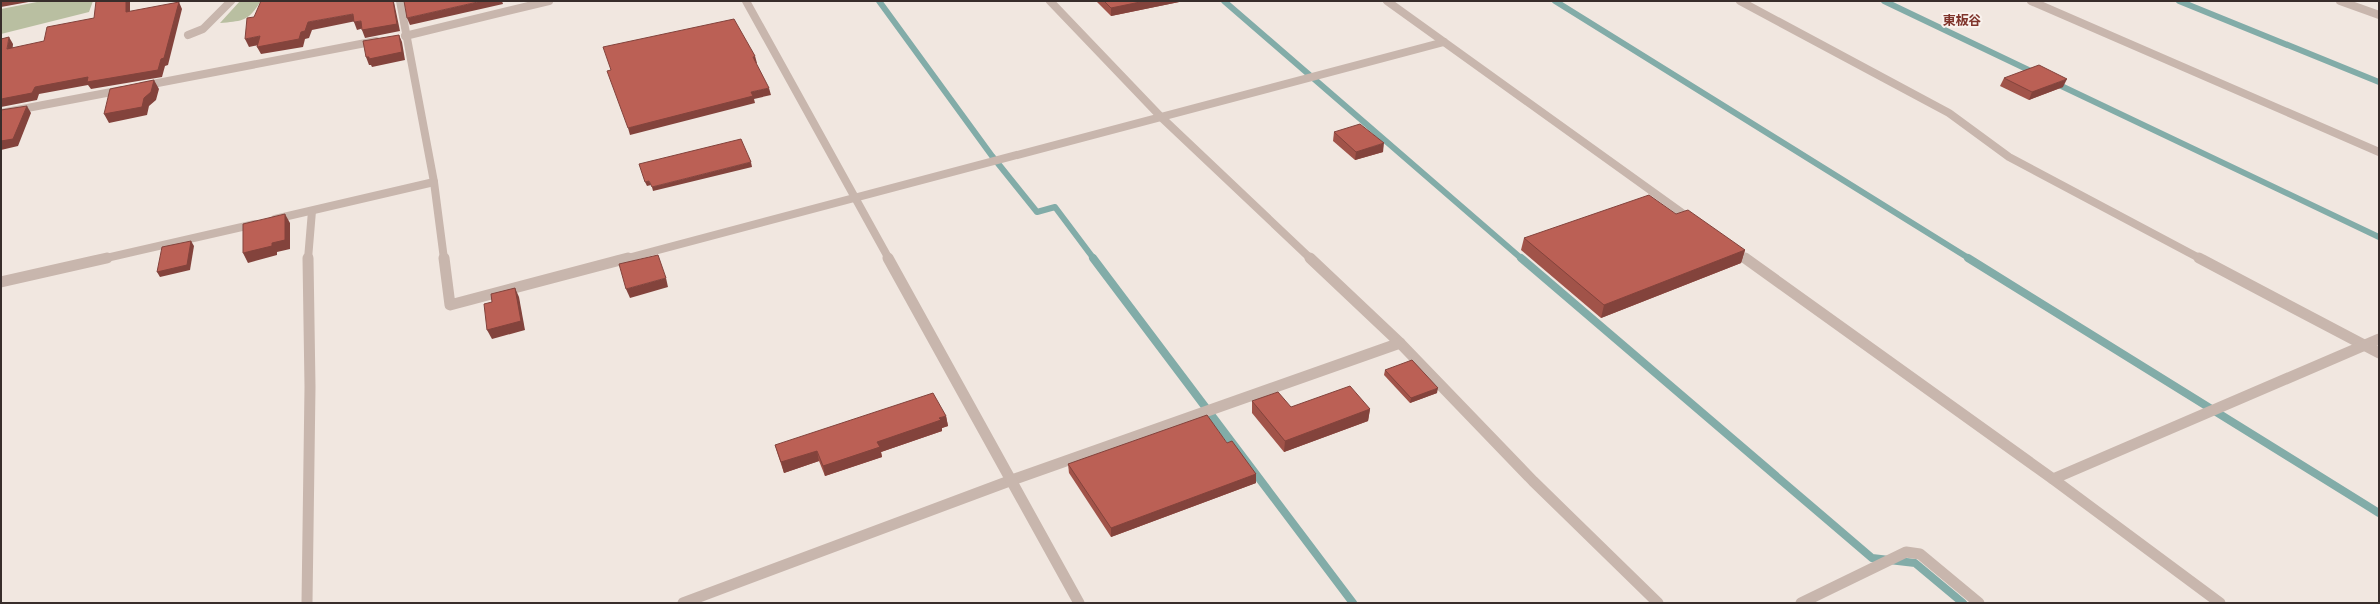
<svg xmlns="http://www.w3.org/2000/svg" width="2380" height="604" font-family="'Archivo Narrow','Noto Sans JP',sans-serif">
  <style>
    .green { fill: #b9bfa1 }
    .lines { fill: none; stroke-linecap: round; stroke-linejoin: round }
    .stream-far1 { stroke: #82aca8; stroke-width: 6 }
    .stream { stroke: #82aca8; stroke-width: 8 }
    .service { stroke: #c8b6ad; stroke-width: 8 }
    .minor-far1 { stroke: #c8b6ad; stroke-width: 8 }
    .minor { stroke: #c8b6ad; stroke-width: 11 }
    .tertiary-far1 { stroke: #c8b6ad; stroke-width: 8 }
    .tertiary { stroke: #c8b6ad; stroke-width: 11 }
    .wall { fill: #a15349 }
    .shaded-wall { fill: #83433c }
    .building { fill: #bb6055; stroke: #83433c }
    .labels { text-anchor: middle; dominant-baseline: central; stroke-width: 4; stroke-linejoin: round; paint-order: stroke }
    .far-quarter-label { font-size: 13px; font-weight: bold; fill: #7f342b; stroke: #f9f2ed }
  </style>
  <rect width="100%" height="100%" fill="#f1e7e0"/>
  <g class="green">
    <path d="M 42,1 L 93,1 L 89,12 L 1,34 L 1,9 Z"/>
    <path d="M 240,1 L 261,1 C 248,21 244,21 220,23 Z"/>
  </g>
  <g class="lines">
    <g class="stream-far1">
      <path d="M 879,1 L 992,156 L 1037,212 L 1055,207 L 1094,259"/>
      <path d="M 1224,1 L 1522,259"/>
      <path d="M 1555,1 L 1970,259"/>
      <path d="M 1884,1 L 2035,73"/>
      <path d="M 2179,1 L 2379,82"/>
      <path d="M 2055,83 L 2379,237"/>
    </g>
    <g class="stream">
      <path d="M 1093,258 L 1353,603"/>
      <path d="M 1521,258 L 1872,558 L 1915,563 L 1963,603"/>
      <path d="M 1968,258 L 2379,513"/>
    </g>
    <path class="service" d="M 2340,1 L 2379,15"/>
    <g class="minor-far1">
      <path d="M 400,1 L 434,182 L 444,259"/>
      <path d="M 1050,1 L 1161,117 L 1311,259"/>
      <path d="M 1387,1 L 1692,220"/>
      <path d="M 1740,1 L 1949,113 L 2009,157 L 2201,259"/>
      <path d="M 2031,1 L 2379,152"/>
      <path d="M 188,35 L 203,29 L 231,1"/>
      <path d="M 142,86 L 376,41"/>
      <path d="M 1,113 L 122,90"/>
      <path d="M 275,219 L 434,182"/>
      <path d="M 1731,248 L 1746,259"/>
      <path d="M 102,259 L 255,224"/>
      <path d="M 308,259 L 312,211"/>
      <path d="M 624,259 L 1444,42"/>
    </g>
    <g class="minor">
      <path d="M 444,258 L 450,305 L 628,258"/>
      <path d="M 1310,258 L 1400,343 L 1533,481 L 1658,603"/>
      <path d="M 1745,258 L 2053,479 L 2220,603"/>
      <path d="M 2199,258 L 2379,353"/>
      <path d="M 1,282 L 107,258"/>
      <path d="M 2053,479 L 2379,339"/>
      <path d="M 307,603 L 310,387 L 308,258"/>
      <path d="M 683,603 L 1012,480 L 1400,343"/>
      <path d="M 1801,603 L 1906,552 L 1920,554 L 1979,603"/>
    </g>
    <g class="tertiary-far1">
      <path d="M 746,1 L 889,259"/>
      <path d="M 405,36 L 549,1"/>
    </g>
    <path class="tertiary" d="M 888,258 L 1079,603"/>
  </g>
  <g class="wall">
    <path d="M 1096,1 L 1184,1 L 1111,16 Z"/>
    <path d="M 2004,78 L 2063,87 L 2029,100 L 2000,86 Z"/>
    <path d="M 1334,132 L 1383,152 L 1355,160 L 1333,141 Z"/>
    <path d="M 1676,214 L 1745,250 L 1741,263 L 1601,318 L 1521,250 L 1524,238 Z"/>
    <path d="M 1385,370 L 1437,393 L 1410,403 L 1384,375 Z"/>
    <path d="M 1252,401 L 1291,407 L 1370,409 L 1368,421 L 1284,452 L 1252,413 Z"/>
    <path d="M 946,416 L 948,426 L 942,428 L 942,431 L 881,452 L 882,457 L 825,476 L 819,461 L 784,473 L 778,455 L 775,445 Z"/>
    <path d="M 1227,443 L 1256,474 L 1256,483 L 1111,537 L 1069,473 L 1068,464 Z"/>
  </g>
  <g class="shaded-wall">
    <path d="M 1,1 L 34,1 L 1,7 Z"/>
    <path d="M 126,1 L 130,1 L 130,18 L 126,12 Z"/>
    <path d="M 393,1 L 395,1 L 394,2 L 400,31 L 365,38 L 362,30 Z"/>
    <path d="M 482,1 L 502,1 L 503,4 L 410,25 L 407,18 Z"/>
    <path d="M 1145,1 L 1184,1 L 1111,16 L 1111,8 Z"/>
    <path d="M 179,2 L 182,9 L 168,65 L 165,66 L 162,77 L 91,89 L 88,85 L 39,94 L 37,100 L 1,107 L 1,99 L 35,87 Z"/>
    <path d="M 353,14 L 356,21 L 312,30 L 309,38 L 305,39 L 303,47 L 261,54 L 257,47 L 301,32 L 308,22 Z"/>
    <path d="M 361,21 L 364,28 L 357,30 L 354,22 Z"/>
    <path d="M 399,35 L 402,42 L 405,60 L 372,67 L 371,65 L 369,65 L 366,57 Z"/>
    <path d="M 260,36 L 264,44 L 249,47 L 245,39 Z"/>
    <path d="M 9,37 L 13,44 L 12,55 L 7,49 Z"/>
    <path d="M 755,56 L 757,63 L 755,64 L 753,57 Z"/>
    <path d="M 2067,79 L 2063,87 L 2029,100 L 2032,92 Z"/>
    <path d="M 154,80 L 159,89 L 156,100 L 149,106 L 147,115 L 109,123 L 104,114 L 144,98 Z"/>
    <path d="M 769,88 L 771,95 L 754,99 L 755,103 L 630,135 L 628,128 L 751,92 Z"/>
    <path d="M 27,106 L 31,113 L 18,146 L 1,150 L 1,141 Z"/>
    <path d="M 1384,143 L 1383,152 L 1355,160 L 1356,152 Z"/>
    <path d="M 751,162 L 752,167 L 653,191 L 652,187 Z"/>
    <path d="M 649,181 L 651,185 L 647,186 L 645,182 Z"/>
    <path d="M 285,214 L 290,223 L 290,249 L 277,252 L 277,255 L 248,263 L 243,253 L 272,243 Z"/>
    <path d="M 191,241 L 194,246 L 190,270 L 160,277 L 157,272 Z"/>
    <path d="M 1745,250 L 1741,263 L 1601,318 L 1604,305 Z"/>
    <path d="M 666,278 L 668,287 L 630,298 L 626,289 Z"/>
    <path d="M 515,288 L 519,297 L 525,330 L 492,339 L 487,330 Z"/>
    <path d="M 1438,388 L 1437,393 L 1410,403 L 1411,398 Z"/>
    <path d="M 1370,409 L 1368,421 L 1284,452 L 1285,441 Z"/>
    <path d="M 946,416 L 948,426 L 942,428 L 942,431 L 881,452 L 882,457 L 825,476 L 823,466 L 877,442 Z"/>
    <path d="M 817,451 L 819,461 L 784,473 L 781,462 Z"/>
    <path d="M 1256,474 L 1256,483 L 1111,537 L 1111,528 Z"/>
  </g>
  <g class="building">
    <path d="M 96,1 L 126,1 L 126,12 L 179,2 L 164,58 L 161,59 L 158,70 L 87,82 L 88,77 L 35,87 L 32,93 L 1,99 L 1,39 L 9,37 L 7,49 L 44,41 L 47,27 L 94,18 Z"/>
    <path d="M 261,1 L 393,1 L 397,24 L 362,30 L 361,21 L 354,22 L 353,14 L 308,22 L 305,31 L 301,32 L 299,39 L 257,47 L 260,36 L 245,39 L 247,18 L 254,17 Z"/>
    <path d="M 404,1 L 482,1 L 407,18 Z"/>
    <path d="M 1104,1 L 1145,1 L 1111,8 Z"/>
    <path d="M 734,19 L 755,56 L 753,57 L 769,88 L 751,92 L 753,96 L 628,128 L 607,71 L 611,70 L 603,47 Z"/>
    <path d="M 399,35 L 402,52 L 369,59 L 369,57 L 366,57 L 363,41 Z"/>
    <path d="M 2039,65 L 2067,79 L 2032,92 L 2004,78 Z"/>
    <path d="M 154,80 L 151,92 L 144,98 L 142,107 L 104,114 L 110,89 Z"/>
    <path d="M 27,106 L 13,139 L 1,141 L 1,110 Z"/>
    <path d="M 1360,124 L 1384,143 L 1356,152 L 1334,132 Z"/>
    <path d="M 741,139 L 751,162 L 652,187 L 649,181 L 645,182 L 639,164 Z"/>
    <path d="M 1649,195 L 1676,214 L 1688,210 L 1745,250 L 1604,305 L 1524,238 Z"/>
    <path d="M 285,214 L 285,240 L 272,243 L 272,246 L 243,253 L 243,224 Z"/>
    <path d="M 191,241 L 187,265 L 157,272 L 162,247 Z"/>
    <path d="M 658,255 L 666,278 L 626,289 L 619,264 Z"/>
    <path d="M 515,288 L 521,321 L 487,330 L 484,304 L 492,302 L 491,294 Z"/>
    <path d="M 1412,360 L 1438,388 L 1411,398 L 1385,370 Z"/>
    <path d="M 1350,386 L 1370,409 L 1285,441 L 1252,401 L 1278,392 L 1291,407 Z"/>
    <path d="M 933,393 L 946,416 L 939,418 L 941,420 L 877,442 L 880,447 L 823,466 L 817,451 L 781,462 L 775,445 Z"/>
    <path d="M 1207,415 L 1227,443 L 1232,441 L 1256,474 L 1111,528 L 1068,464 Z"/>
  </g>
  <g class="labels">
    <g class="far-quarter-label">
      <text x="1962" y="20">東板谷</text>
    </g>
  </g>
  <rect width="2380" height="604" fill="none" stroke="#382d2b" stroke-width="4"/>
</svg>
